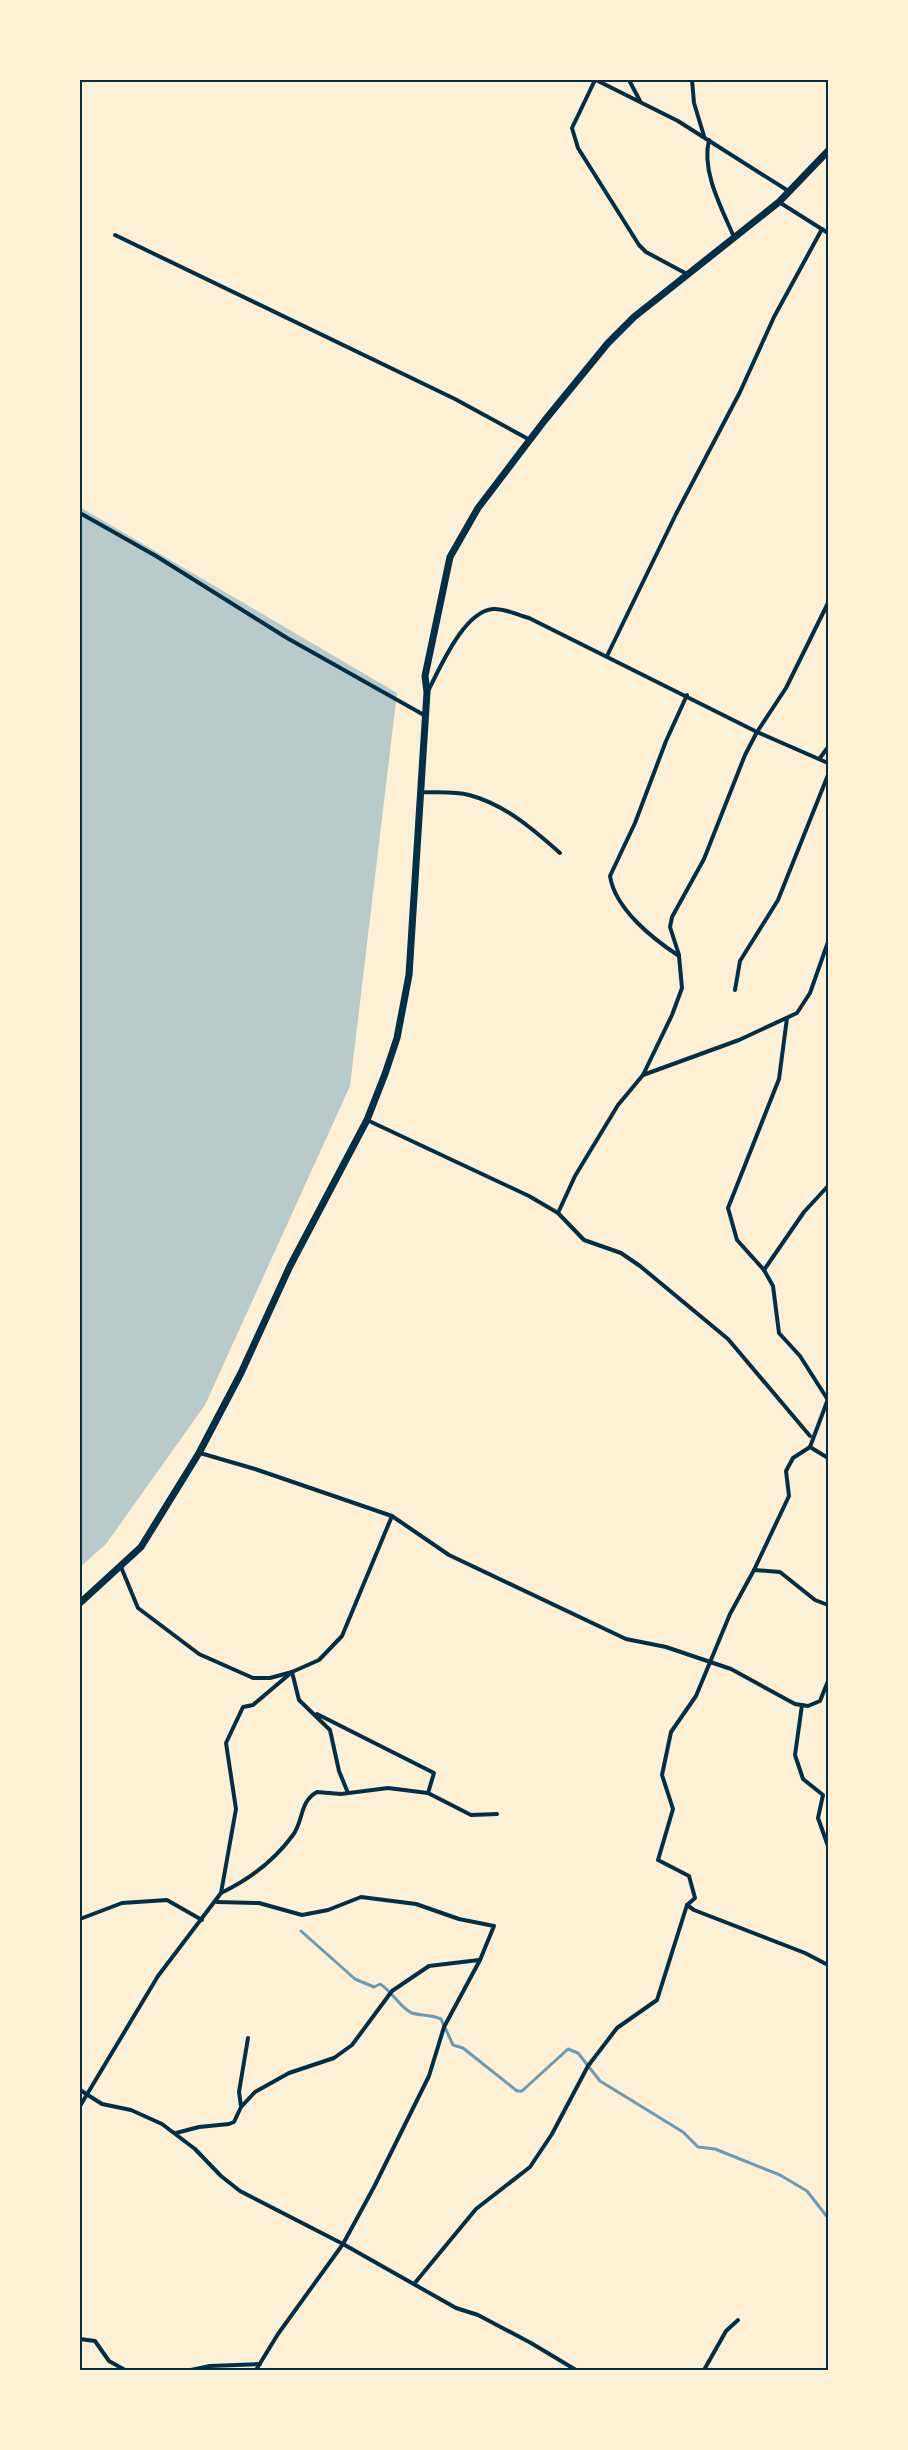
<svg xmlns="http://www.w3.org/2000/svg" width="908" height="2450" font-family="Montserrat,sans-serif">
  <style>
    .green { fill: #b9caca }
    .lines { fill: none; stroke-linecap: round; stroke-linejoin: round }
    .stream { stroke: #669bbc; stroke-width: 3 }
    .minor { stroke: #003049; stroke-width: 4 }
    .primary { stroke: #003049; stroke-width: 7 }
    .neatline { fill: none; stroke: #003049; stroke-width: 2 }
  </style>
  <rect width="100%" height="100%" fill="#fdf0d5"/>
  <path class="green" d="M 80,507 L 397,693 L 350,1086 L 205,1405 L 106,1544 L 80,1567 Z"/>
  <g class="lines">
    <path class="stream" d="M 301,1931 L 355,1979 L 374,1987 L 380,1984 C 393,1992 401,2009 412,2013 C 421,2016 429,2014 441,2019 L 453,2045 L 463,2048 L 517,2091 L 522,2091 L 568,2049 L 578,2053 L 600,2081 L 683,2132 L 698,2147 L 715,2149 L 780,2175 L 807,2191 L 828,2218"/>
    <g class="minor">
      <path d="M 595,80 L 572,128 L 578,148 L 639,245 L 646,252 L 687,274"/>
      <path d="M 596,80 L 678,121 L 790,192"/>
      <path d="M 629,80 L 640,101"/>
      <path d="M 692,80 L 694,103 L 704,136"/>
      <path d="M 709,140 C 701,171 722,209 734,237"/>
      <path d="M 779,202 L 828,233"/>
      <path d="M 115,235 L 455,399 L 530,440"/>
      <path d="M 80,513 L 156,556 L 287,638 L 424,715"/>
      <path d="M 607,656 L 676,514 L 740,392 L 774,317 L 822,229"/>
      <path d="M 428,691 C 440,668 464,611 493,609 C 504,608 518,615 529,618 L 757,732 L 828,763"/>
      <path d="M 820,758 L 828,747"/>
      <path d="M 421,792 C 437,793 454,791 469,795 C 504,804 533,829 560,853"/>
      <path d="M 679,955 L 670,927 L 672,917 L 704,859 L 745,755 L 757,732 L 786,688 L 828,603"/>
      <path d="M 735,990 L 740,961 L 778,900 L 828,775"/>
      <path d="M 787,1018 L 779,1079 L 728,1208 L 737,1240 L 764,1270 L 773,1286 L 779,1333 L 800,1356 L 828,1400"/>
      <path d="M 643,1075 L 672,1015 L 682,988 L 679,956 C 653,939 615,909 610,876 L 635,823 L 666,741 L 687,695"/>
      <path d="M 367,1120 L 529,1196 L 558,1213 L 575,1176 L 618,1105 L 643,1075 L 739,1040 L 797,1013 L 810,993 L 828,942"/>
      <path d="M 558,1213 L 584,1240 L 621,1253 L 640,1266 L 728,1339 L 810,1436"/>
      <path d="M 764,1270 L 804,1212 L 828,1186"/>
      <path d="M 828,1399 L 810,1447 L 828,1458"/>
      <path d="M 200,1453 L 255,1469 L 392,1516 L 449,1555 L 626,1639 L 666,1647 L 731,1669 L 795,1704 L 808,1706 L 820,1701 L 828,1681"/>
      <path d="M 121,1567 L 138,1608 L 199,1654 L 253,1678 L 270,1678 L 292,1672 L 299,1700 L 330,1730 L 339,1771 L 348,1793"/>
      <path d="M 754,1570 L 789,1496 L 786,1471 L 793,1458 L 810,1447"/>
      <path d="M 828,1605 L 815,1600 L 780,1572 L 754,1570 L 730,1614 L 696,1696 L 671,1732 L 662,1775 L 673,1809 L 658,1860 L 689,1876 L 695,1898 L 687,1905 L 694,1910 L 805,1953 L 828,1965"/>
      <path d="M 802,1705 L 795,1755 L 803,1779 L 823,1795 L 818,1818 L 828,1846"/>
      <path d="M 317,1714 L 434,1773 L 428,1793"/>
      <path d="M 221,1893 C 250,1879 274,1861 293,1835 C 304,1820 299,1802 317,1792 L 341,1794 L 388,1788 L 428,1793 L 471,1815 L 497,1814"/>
      <path d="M 217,1902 L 259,1903 L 302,1915 L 328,1910 L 361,1897 L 416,1904 L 459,1919 L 494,1926 L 480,1960 L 444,2027 L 429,2076 L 374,2187 L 343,2244 L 278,2334 L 256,2370"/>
      <path d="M 80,1919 L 122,1903 L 167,1900 L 202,1920"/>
      <path d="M 80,2090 L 102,2104 L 131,2110 L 162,2124 L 195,2149 L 221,2176 L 240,2191 L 343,2244 L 456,2308 L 478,2315 L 531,2343 L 576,2370"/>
      <path d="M 80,2106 L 158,1976 L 221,1893 L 236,1809 L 226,1743 L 243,1707 L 253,1705 L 292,1672 L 319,1660 L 342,1636 L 392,1516"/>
      <path d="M 241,2106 L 239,2092 L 248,2038"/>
      <path d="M 176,2133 L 199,2127 L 229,2124 L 234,2122 L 241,2107 L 255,2092 L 289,2073 L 334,2058 L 352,2045 L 392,1991 L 429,1966 L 479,1960"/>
      <path d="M 414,2284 L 476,2209 L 530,2167 L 552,2134 L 588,2066 L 617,2028 L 657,2000 L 687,1905"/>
      <path d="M 80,2339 L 95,2341 L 109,2361 L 125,2370"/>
      <path d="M 191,2370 L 210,2366 L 260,2364"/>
      <path d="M 704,2370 L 726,2331 L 738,2320"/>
    </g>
    <path class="primary" d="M 80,1603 L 141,1547 L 199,1453 L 241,1373 L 290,1266 L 367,1120 L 385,1074 L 397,1038 L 409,975 L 427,692 L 425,676 L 450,557 L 478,508 L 545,420 L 608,343 L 634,317 L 779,202 L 828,151"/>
  </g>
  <rect width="908" height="2450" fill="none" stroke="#fdf0d5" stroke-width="162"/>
  <rect x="81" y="81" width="746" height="2288" class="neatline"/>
</svg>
